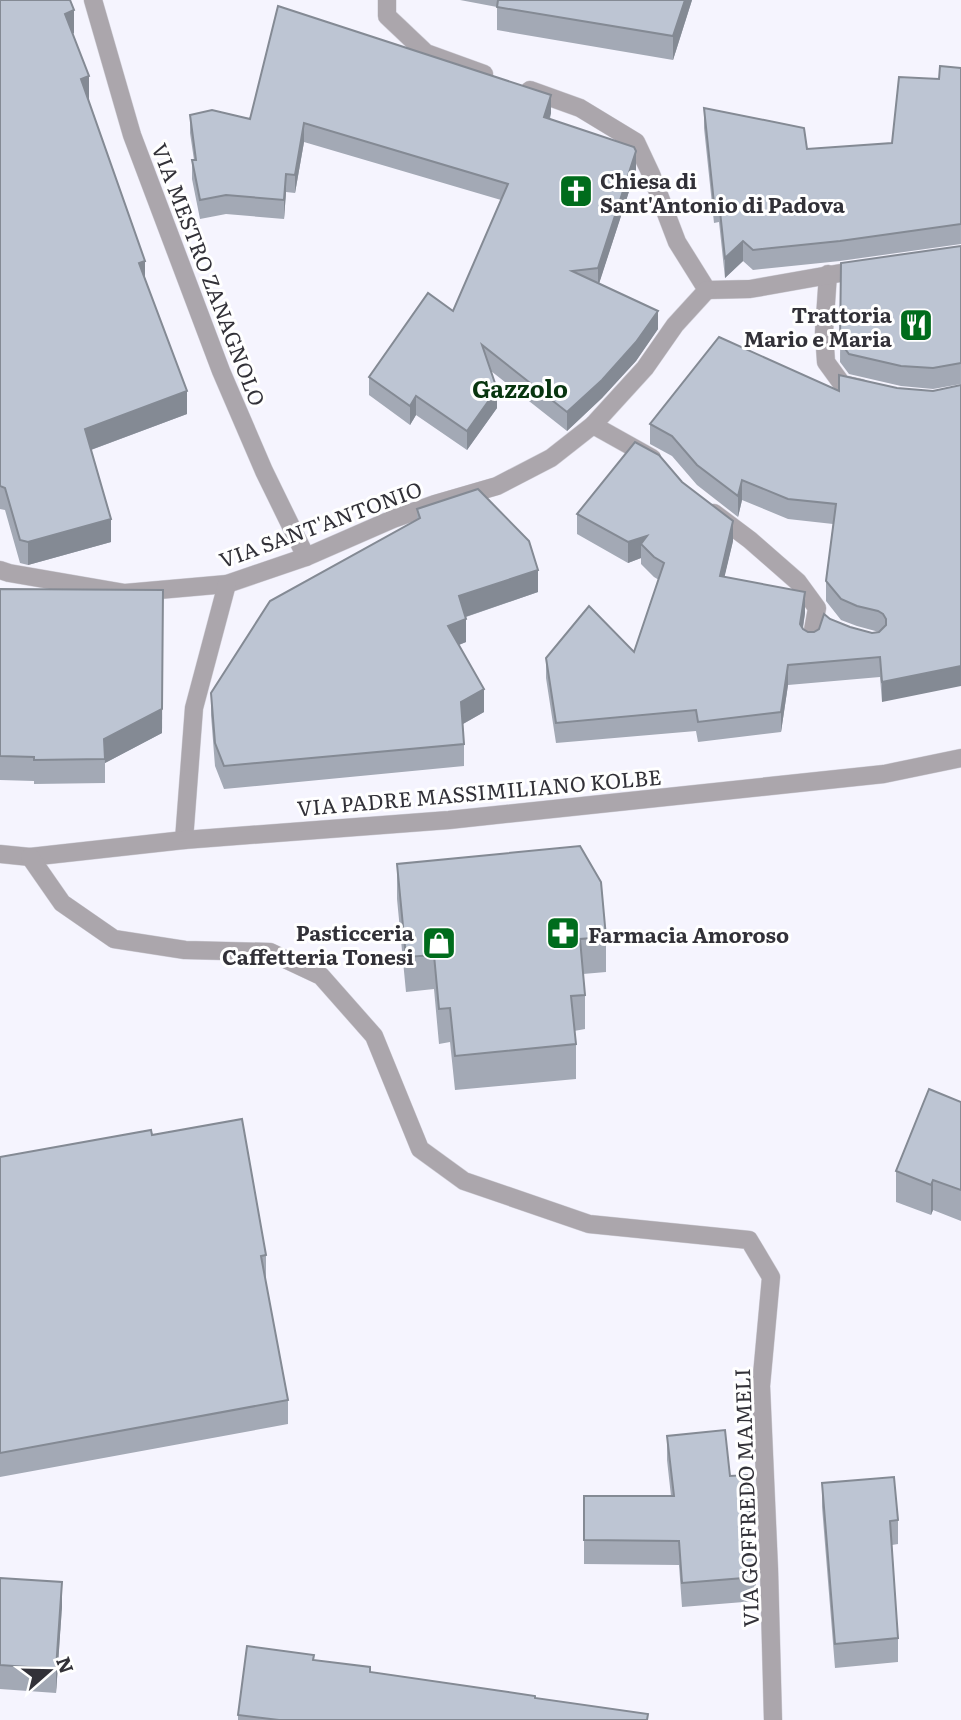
<svg xmlns="http://www.w3.org/2000/svg" width="961" height="1720" font-family="Literata,serif">
  <style>
    .lines { fill: none; stroke-linecap: round; stroke-linejoin: round }
    .minor-casing { stroke: #d2d1da; stroke-width: 19 }
    .minor { stroke: #aba6ac; stroke-width: 18 }
    .wall { fill: #a3a9b5 }
    .shaded-wall { fill: #848a94 }
    .building { fill: #bdc5d3; stroke: #848a94; stroke-width: 2 }
    .labels { text-anchor: middle; dominant-baseline: central; stroke-width: 6; stroke-linejoin: round; paint-order: stroke }
    .poi-label { font-size: 21px; font-weight: bold; fill: #323138; stroke: #fff; text-anchor: start }
    .street-label { font-size: 21px; fill: #323138; stroke: #fff }
    .quarter-label { font-size: 24px; font-weight: bold; fill: #08350f; stroke: #fff }
  </style>
  <rect width="100%" height="100%" fill="#f5f4fe"/>
  <g class="lines">
    <g class="minor-casing">
      <g id="minor">
        <path d="M 93,0 L 132,135 L 221,371 L 264,471 L 306,557"/>
        <path d="M 387,0 L 387,16 L 426,53 L 484,74"/>
        <path d="M 530,90 L 580,108 L 636,142 L 651,174 L 677,242 L 707,290"/>
        <path d="M 828,274 L 824,332 L 826,362 L 842,384 L 861,388"/>
        <path d="M 707,290 L 750,289 L 863,269"/>
        <path d="M 593,425 L 652,458"/>
        <path d="M 714,513 L 750,540 L 798,582 L 817,608 L 811,641"/>
        <path d="M 0,570 L 9,573 L 125,593 L 227,584 L 306,557 L 393,519 L 435,504 L 497,486 L 551,458 L 593,425 L 645,368 L 675,325 L 707,290"/>
        <path d="M 184,840 L 194,708 L 227,584"/>
        <path d="M 0,854 L 30,857 L 184,840 L 449,820 L 884,774 L 961,758"/>
        <path d="M 30,857 L 62,903 L 114,939 L 185,950 L 270,952 L 321,976 L 374,1036 L 420,1149 L 464,1181 L 589,1224 L 749,1240 L 771,1277 L 761,1386 L 769,1569 L 773,1720"/>
      </g>
    </g>
    <use href="#minor" class="minor"/>
  </g>
  <g class="wall">
    <path d="M 0,0 L 74,33 L 73,34 L 89,99 L 88,99 L 187,414 L 91,450 L 111,542 L 28,565 L 20,563 L 5,510 L 0,509 Z"/>
    <path d="M 460,0 L 692,0 L 673,60 L 497,30 L 497,7 Z"/>
    <path d="M 961,68 L 961,244 L 840,261 L 753,270 L 743,261 L 725,278 L 719,222 L 714,223 L 704,128 L 704,108 L 807,149 L 892,143 L 939,79 Z"/>
    <path d="M 551,113 L 550,119 L 636,170 L 599,283 L 658,329 L 636,361 L 602,398 L 567,431 L 491,371 L 497,408 L 467,450 L 416,415 L 410,425 L 369,395 L 369,377 L 453,311 L 501,200 L 304,142 L 295,193 L 286,192 L 284,219 L 226,214 L 200,219 L 192,179 L 192,160 L 194,160 L 190,133 L 190,115 L 250,119 Z"/>
    <path d="M 961,246 L 961,384 L 933,389 L 901,386 L 849,374 L 840,362 L 841,263 Z"/>
    <path d="M 897,388 L 933,391 L 882,702 L 880,677 L 788,685 L 781,732 L 698,742 L 696,731 L 556,743 L 546,678 L 546,658 L 634,652 L 659,580 L 654,577 L 641,564 L 641,558 L 628,563 L 577,534 L 577,514 L 733,541 L 724,577 L 805,613 L 803,629 L 808,632 L 814,632 L 830,619 L 850,627 L 872,633 L 879,632 L 857,626 L 841,620 L 826,601 L 826,581 L 833,524 L 788,519 L 742,500 L 738,517 L 697,485 L 672,456 L 650,444 L 650,424 L 839,391 Z"/>
    <path d="M 417,509 L 538,592 L 466,617 L 466,642 L 459,645 L 484,712 L 463,724 L 464,744 L 464,766 L 224,789 L 215,766 L 211,715 L 211,693 L 417,520 Z"/>
    <path d="M 0,589 L 162,733 L 105,763 L 105,783 L 34,784 L 34,781 L 0,780 Z"/>
    <path d="M 397,864 L 606,937 L 606,972 L 583,974 L 585,995 L 585,1029 L 574,1031 L 576,1044 L 576,1079 L 455,1090 L 450,1042 L 439,1044 L 434,989 L 406,992 L 397,899 Z"/>
    <path d="M 961,1102 L 961,1221 L 933,1210 L 931,1215 L 896,1202 L 896,1171 Z"/>
    <path d="M 152,1135 L 266,1255 L 266,1279 L 265,1279 L 288,1400 L 288,1424 L 0,1477 L 0,1157 Z"/>
    <path d="M 667,1436 L 730,1476 L 756,1577 L 756,1601 L 682,1607 L 679,1565 L 584,1564 L 584,1496 L 671,1496 L 667,1460 Z"/>
    <path d="M 822,1483 L 898,1520 L 898,1544 L 892,1545 L 898,1638 L 898,1662 L 835,1668 L 822,1507 Z"/>
    <path d="M 0,1578 L 62,1606 L 56,1693 L 0,1689 Z"/>
    <path d="M 314,1660 L 370,1672 L 535,1698 L 648,1720 L 238,1720 L 238,1715 Z"/>
  </g>
  <g class="shaded-wall">
    <path d="M 685,0 L 692,0 L 673,60 L 673,36 Z"/>
    <path d="M 74,10 L 74,33 L 65,36 L 65,14 Z"/>
    <path d="M 89,76 L 89,99 L 81,102 L 81,79 Z"/>
    <path d="M 551,95 L 551,113 L 544,135 L 544,117 Z"/>
    <path d="M 304,123 L 304,142 L 295,193 L 295,175 Z"/>
    <path d="M 636,151 L 636,170 L 598,287 L 598,268 Z"/>
    <path d="M 286,174 L 286,192 L 284,219 L 284,200 Z"/>
    <path d="M 743,241 L 743,261 L 725,278 L 725,258 Z"/>
    <path d="M 145,261 L 145,284 L 139,263 Z"/>
    <path d="M 658,311 L 658,329 L 636,361 L 602,398 L 567,431 L 567,412 Z"/>
    <path d="M 497,389 L 497,408 L 467,450 L 467,431 Z"/>
    <path d="M 187,391 L 187,414 L 85,452 L 85,429 Z"/>
    <path d="M 416,396 L 416,415 L 410,425 L 410,406 Z"/>
    <path d="M 742,480 L 742,500 L 738,517 L 738,496 Z"/>
    <path d="M 111,519 L 111,542 L 28,565 L 28,542 Z"/>
    <path d="M 733,521 L 733,541 L 720,596 L 720,576 Z"/>
    <path d="M 647,536 L 641,544 L 641,558 L 628,563 L 628,542 Z"/>
    <path d="M 538,570 L 538,592 L 459,619 L 459,596 Z"/>
    <path d="M 163,590 L 162,733 L 105,763 L 104,739 Z"/>
    <path d="M 805,592 L 805,613 L 800,644 L 800,624 Z"/>
    <path d="M 466,619 L 466,642 L 448,649 L 448,626 Z"/>
    <path d="M 788,665 L 788,685 L 781,732 L 781,712 Z"/>
    <path d="M 961,666 L 961,686 L 882,702 L 882,682 Z"/>
    <path d="M 484,689 L 484,712 L 461,725 L 461,702 Z"/>
    <path d="M 933,1180 L 933,1210 L 931,1215 L 931,1185 Z"/>
    <path d="M 62,1582 L 62,1606 L 56,1693 L 56,1669 Z"/>
  </g>
  <g class="building">
    <path d="M 0,0 L 70,0 L 74,10 L 65,14 L 89,76 L 81,79 L 145,261 L 139,263 L 187,391 L 85,429 L 111,519 L 28,542 L 20,540 L 5,488 L 0,486 Z"/>
    <path d="M 498,0 L 685,0 L 673,36 L 497,7 Z"/>
    <path d="M 278,6 L 551,95 L 544,117 L 634,147 L 636,151 L 598,268 L 572,271 L 658,311 L 636,342 L 602,380 L 567,412 L 482,345 L 497,389 L 467,431 L 416,396 L 410,406 L 369,377 L 428,293 L 453,311 L 508,184 L 304,123 L 295,175 L 286,174 L 284,200 L 226,195 L 200,200 L 192,160 L 196,160 L 190,115 L 212,110 L 250,119 Z"/>
    <path d="M 940,66 L 961,68 L 961,224 L 840,241 L 753,250 L 743,241 L 725,258 L 719,202 L 714,203 L 704,108 L 804,128 L 807,149 L 892,143 L 899,77 L 939,79 Z"/>
    <path d="M 961,246 L 961,363 L 933,368 L 901,366 L 849,354 L 840,342 L 841,263 Z"/>
    <path d="M 719,337 L 839,391 L 839,375 L 897,388 L 933,391 L 961,385 L 961,666 L 882,682 L 880,657 L 788,665 L 781,712 L 698,722 L 696,710 L 556,723 L 546,658 L 589,606 L 634,652 L 664,563 L 654,557 L 641,544 L 647,536 L 628,542 L 577,514 L 635,442 L 659,455 L 682,482 L 733,521 L 720,576 L 805,592 L 800,624 L 803,629 L 808,632 L 814,632 L 819,629 L 824,614 L 830,619 L 850,627 L 872,633 L 879,632 L 886,625 L 886,619 L 883,614 L 878,611 L 857,606 L 841,599 L 826,581 L 836,504 L 788,499 L 742,480 L 738,496 L 697,465 L 672,436 L 650,424 Z"/>
    <path d="M 478,489 L 529,541 L 538,570 L 459,596 L 466,619 L 448,626 L 484,689 L 461,702 L 464,744 L 224,766 L 215,743 L 211,693 L 270,601 L 420,518 L 417,509 Z"/>
    <path d="M 0,589 L 163,590 L 162,709 L 104,739 L 105,759 L 34,760 L 34,757 L 0,756 Z"/>
    <path d="M 580,846 L 601,882 L 606,937 L 580,939 L 585,995 L 571,996 L 576,1044 L 455,1056 L 450,1008 L 439,1009 L 434,955 L 406,957 L 397,864 Z"/>
    <path d="M 929,1089 L 961,1102 L 961,1190 L 933,1180 L 931,1185 L 896,1171 Z"/>
    <path d="M 242,1119 L 266,1255 L 261,1256 L 288,1400 L 0,1453 L 0,1157 L 151,1130 L 152,1135 Z"/>
    <path d="M 725,1430 L 730,1476 L 747,1475 L 756,1577 L 682,1583 L 679,1541 L 584,1540 L 584,1496 L 674,1496 L 667,1436 Z"/>
    <path d="M 894,1477 L 898,1520 L 890,1521 L 898,1638 L 835,1644 L 822,1483 Z"/>
    <path d="M 0,1578 L 62,1582 L 56,1669 L 0,1665 Z"/>
    <path d="M 247,1646 L 314,1655 L 313,1660 L 370,1667 L 370,1672 L 535,1696 L 535,1698 L 648,1714 L 647,1720 L 279,1720 L 238,1715 Z"/>
  </g>
  <defs>
    <g id="church-square" transform="scale(1.75)"><rect x="-9" y="-9" width="18" height="18" rx="4" fill="#006c1c" stroke="#fff"/><path d="M-1.2-6h2.4v3.5h3.3v2.4h-3.3V6h-2.4V-.1h-3.3v-2.4h3.3Z" fill="#fff"/></g>
    <g id="restaurant-square" transform="scale(1.75)"><rect x="-9" y="-9" width="18" height="18" rx="4" fill="#006c1c" stroke="#fff"/><path d="M-5-6h1v4h1v-4h1v4h1v-4h1v5L-1.5 .5V6h-2V.5L-5-1ZM5-6V6H3V1.5H1.5Q1.5-4 5-6Z" fill="#fff"/></g>
    <g id="pharmacy-square" transform="scale(1.75)"><rect x="-9" y="-9" width="18" height="18" rx="4" fill="#006c1c" stroke="#fff"/><path d="M-2-6h4v4h4v4h-4v4h-4v-4h-4v-4h4Z" fill="#fff"/></g>
    <g id="shop-square" transform="scale(1.75)"><rect x="-9" y="-9" width="18" height="18" rx="4" fill="#006c1c" stroke="#fff"/><path d="M-5-2.5h2.3a2.7 3.5 0 0 1 5.4 0H5L5.5 6h-11ZM-1.5-2.5h3a1.5 2.3 0 0 0-3 0Z" fill="#fff"/></g>
  </defs>
  <g fill-rule="evenodd">
    <use href="#church-square" x="576" y="191"/>
    <use href="#restaurant-square" x="916" y="325"/>
    <use href="#pharmacy-square" x="563" y="933"/>
    <use href="#shop-square" x="439" y="943"/>
  </g>
  <g class="labels">
    <g class="poi-label">
      <text x="600" y="179">Chiesa di<tspan x="600" dy="24">Sant'Antonio di Padova</tspan></text>
      <text x="892" y="313" text-anchor="end">Trattoria<tspan x="892" dy="24">Mario e Maria</tspan></text>
      <text x="414" y="931" text-anchor="end">Pasticceria<tspan x="414" dy="24">Caffetteria Tonesi</tspan></text>
      <text x="588" y="933">Farmacia Amoroso</text>
    </g>
    <g class="street-label">
      <text transform="translate(210 274) rotate(69)">VIA MESTRO ZANAGNOLO</text>
      <text transform="translate(320 523) rotate(-20)">VIA SANT'ANTONIO</text>
      <text transform="translate(479 791) rotate(-5)">VIA PADRE MASSIMILIANO KOLBE</text>
      <text transform="translate(745 1498) rotate(-92)">VIA GOFFREDO MAMELI</text>
    </g>
    <g class="quarter-label">
      <text x="520" y="387">Gazzolo</text>
    </g>
  </g>
  <g transform="translate(49 1671) rotate(70)" stroke="#ffffff" stroke-width="5" paint-order="stroke">
  <path d="M0-5L12 26L0 18L-12 26Z" fill="#323138"/>
  <text y="-10" font-size="19" font-weight="bold" text-anchor="middle" fill="#323138">N</text>
  </g>
</svg>
